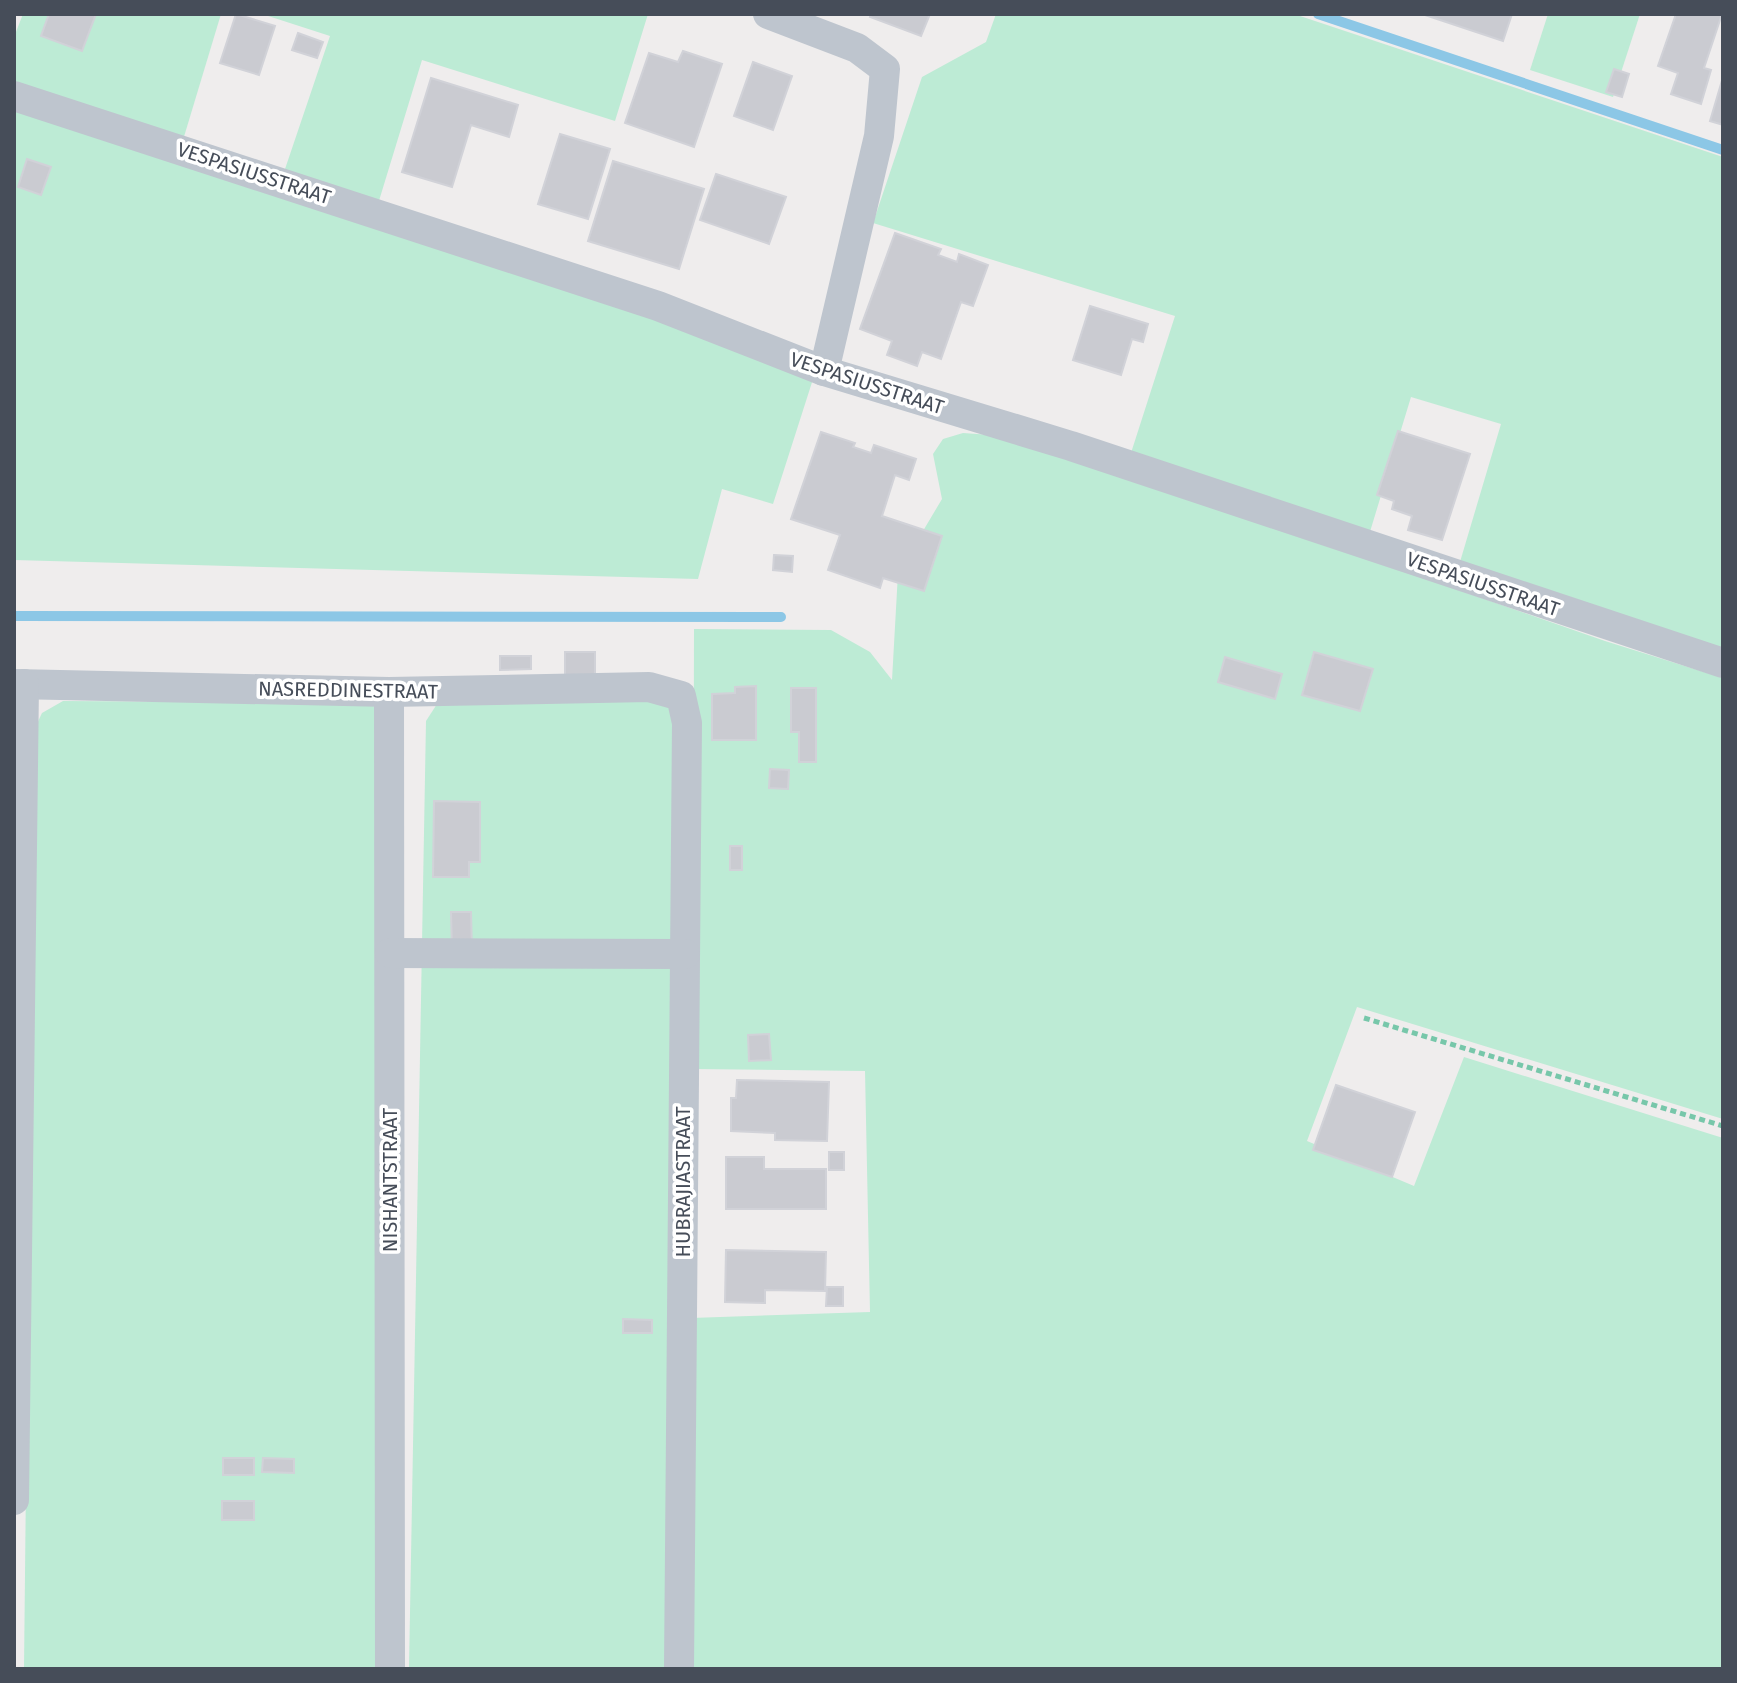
<svg xmlns="http://www.w3.org/2000/svg" width="1737" height="1683" font-family="'Fira Sans',sans-serif">
  <style>
    .green { fill: #bdebd5 }
    .lines { fill: none; stroke-linecap: round; stroke-linejoin: round }
    .stream { stroke: #8cc7e6; stroke-width: 10 }
    .building { fill: #cacbd1; stroke: #d1d2d8; stroke-width: 2 }
    .path { stroke: #77c7aa; stroke-width: 5; stroke-dasharray: 6 4; stroke-linecap: butt }
    .minor { stroke: #bec5ce; stroke-width: 30 }
    .labels { text-anchor: middle; dominant-baseline: central; stroke-width: 7; stroke-linejoin: round; paint-order: stroke }
    .street-label { font-size: 20px; fill: #464d59; stroke: #fff }
  </style>
  <rect width="100%" height="100%" fill="#efeded"/>
  <g class="green">
    <path d="M 23,14 L 221,14 L 183,140 L 14,85 L 14,37 Z"/>
    <path d="M 262,14 L 648,14 L 615,121 L 422,60 L 378,204 L 284,172 L 330,36 Z"/>
    <path d="M 996,14 L 1294,14 L 1723,157 L 1723,654 L 1457,572 L 1501,424 L 1411,397 L 1369,535 L 1130,456 L 1175,316 L 873,223 L 922,77 L 986,42 Z"/>
    <path d="M 1548,14 L 1640,14 L 1613,97 L 1530,70 Z"/>
    <path d="M 14,108 L 650,313 L 814,376 L 773,504 L 722,489 L 698,579 L 14,560 Z"/>
    <path d="M 963,433 L 991,435 L 1075,456 L 1605,641 L 1723,678 L 1723,1119 L 1357,1007 L 1307,1141 L 1414,1186 L 1464,1057 L 1723,1138 L 1723,1669 L 690,1669 L 691,1318 L 870,1312 L 865,1071 L 693,1069 L 694,629 L 831,630 L 870,652 L 892,680 L 898,573 L 942,499 L 933,454 L 943,439 Z"/>
    <path d="M 645,699 L 668,706 L 679,721 L 670,1669 L 409,1669 L 426,721 L 437,704 Z"/>
    <path d="M 63,701 L 367,703 L 388,713 L 382,1669 L 24,1669 L 34,730 L 42,713 Z"/>
  </g>
  <g class="lines">
    <g class="stream">
      <path d="M 1318,14 L 1723,150"/>
      <path d="M 14,616 L 781,617"/>
    </g>
  </g>
  <g class="building">
    <path d="M 49,14 L 96,14 L 82,51 L 41,36 Z"/>
    <path d="M 236,14 L 275,26 L 259,75 L 220,63 Z"/>
    <path d="M 871,14 L 930,14 L 921,36 L 870,17 Z"/>
    <path d="M 1422,14 L 1512,14 L 1503,41 Z"/>
    <path d="M 1676,14 L 1722,14 L 1704,68 L 1711,70 L 1701,104 L 1671,94 L 1678,73 L 1658,66 Z"/>
    <path d="M 298,33 L 323,42 L 317,58 L 292,50 Z"/>
    <path d="M 683,51 L 722,64 L 694,147 L 625,123 L 649,53 L 678,62 Z"/>
    <path d="M 753,62 L 792,76 L 773,130 L 734,116 Z"/>
    <path d="M 1614,69 L 1629,74 L 1622,97 L 1606,92 Z"/>
    <path d="M 1723,77 L 1723,125 L 1710,121 Z"/>
    <path d="M 431,78 L 518,105 L 509,137 L 471,125 L 452,187 L 402,172 Z"/>
    <path d="M 560,134 L 610,149 L 588,219 L 538,204 Z"/>
    <path d="M 27,159 L 51,167 L 41,195 L 18,187 Z"/>
    <path d="M 613,161 L 704,189 L 679,269 L 588,241 Z"/>
    <path d="M 716,174 L 786,197 L 769,244 L 700,220 Z"/>
    <path d="M 895,233 L 941,249 L 938,255 L 957,262 L 959,254 L 988,265 L 973,306 L 961,302 L 941,359 L 922,352 L 917,366 L 887,355 L 892,341 L 860,329 Z"/>
    <path d="M 1090,306 L 1148,324 L 1143,342 L 1132,339 L 1121,375 L 1073,360 Z"/>
    <path d="M 1398,431 L 1470,454 L 1442,540 L 1408,530 L 1412,516 L 1392,509 L 1394,501 L 1377,495 Z"/>
    <path d="M 821,432 L 855,443 L 853,447 L 871,453 L 874,445 L 916,459 L 909,480 L 895,475 L 882,516 L 942,536 L 924,591 L 883,578 L 880,588 L 828,570 L 840,535 L 791,519 Z"/>
    <path d="M 774,555 L 793,556 L 792,572 L 773,570 Z"/>
    <rect x="565" y="652" width="30" height="23"/>
    <path d="M 1314,652 L 1373,669 L 1360,711 L 1302,695 Z"/>
    <path d="M 500,656 L 531,656 L 531,669 L 500,670 Z"/>
    <path d="M 1225,657 L 1282,674 L 1275,699 L 1218,682 Z"/>
    <path d="M 756,686 L 756,740 L 712,740 L 712,694 L 735,693 L 735,687 Z"/>
    <path d="M 791,688 L 816,688 L 816,762 L 799,762 L 799,732 L 791,732 Z"/>
    <path d="M 770,769 L 789,770 L 788,789 L 769,788 Z"/>
    <path d="M 434,801 L 480,802 L 480,862 L 469,862 L 469,877 L 433,877 Z"/>
    <rect x="730" y="846" width="12" height="24"/>
    <path d="M 451,912 L 471,912 L 472,950 L 452,951 Z"/>
    <path d="M 769,1034 L 771,1060 L 749,1061 L 748,1035 Z"/>
    <path d="M 737,1080 L 829,1082 L 827,1141 L 775,1140 L 775,1133 L 731,1131 L 731,1098 L 736,1098 Z"/>
    <path d="M 1336,1085 L 1415,1112 L 1392,1177 L 1313,1150 Z"/>
    <rect x="829" y="1152" width="15" height="18"/>
    <path d="M 726,1157 L 764,1157 L 764,1169 L 826,1169 L 826,1209 L 726,1209 Z"/>
    <path d="M 726,1250 L 826,1252 L 825,1291 L 765,1290 L 765,1303 L 725,1302 Z"/>
    <path d="M 827,1287 L 843,1287 L 843,1306 L 826,1306 Z"/>
    <path d="M 623,1319 L 652,1320 L 652,1333 L 623,1333 Z"/>
    <rect x="223" y="1458" width="31" height="17"/>
    <path d="M 263,1458 L 294,1459 L 294,1473 L 262,1472 Z"/>
    <rect x="222" y="1501" width="32" height="19"/>
  </g>
  <g class="lines">
    <path class="path" d="M 1364,1018 L 1723,1126"/>
    <g class="minor">
      <path d="M 768,14 L 857,48 L 885,69 L 879,136 L 824,371"/>
      <path d="M 14,96 L 658,306 L 824,371 L 1071,446 L 1723,663"/>
      <path d="M 14,684 L 389,692 L 649,687 L 681,696 L 687,723 L 679,1669"/>
      <path d="M 389,692 L 390,1669"/>
      <path d="M 390,953 L 685,954"/>
      <path d="M 14,1500 L 24,684"/>
    </g>
  </g>
  <g class="labels">
    <g class="street-label">
      <text transform="translate(254 173) rotate(18)">VESPASIUSSTRAAT</text>
      <text transform="translate(867 383) rotate(18)">VESPASIUSSTRAAT</text>
      <text transform="translate(1483 584) rotate(19)">VESPASIUSSTRAAT</text>
      <text transform="translate(348 690) rotate(1)">NASREDDINESTRAAT</text>
      <text transform="translate(390 1180) rotate(-90)">NISHANTSTRAAT</text>
      <text transform="translate(683 1182) rotate(-90)">HUBRAJIASTRAAT</text>
    </g>
  </g>
  <rect width="1737" height="1683" fill="none" stroke="#464d59" stroke-width="32"/>
</svg>
